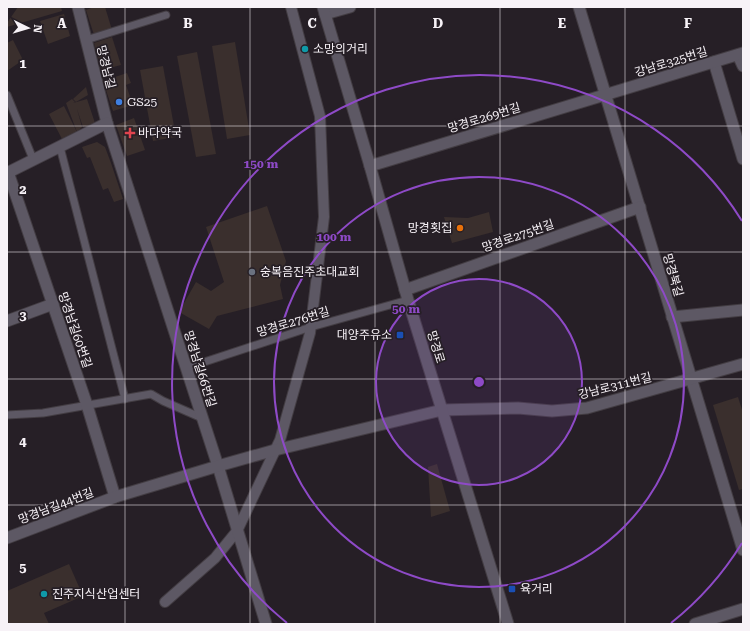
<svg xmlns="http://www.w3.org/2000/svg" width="750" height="631" font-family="'Roboto Serif','Noto Sans KR',serif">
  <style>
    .building { fill: #3a2f2d }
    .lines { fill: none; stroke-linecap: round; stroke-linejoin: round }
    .service-casing { stroke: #433d43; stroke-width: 9 }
    .pedestrian-casing { stroke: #433d43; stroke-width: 12 }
    .minor-casing { stroke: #433d43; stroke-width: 13 }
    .tertiary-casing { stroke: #433d43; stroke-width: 13 }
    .service { stroke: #5d5864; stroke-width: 7 }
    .pedestrian { stroke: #5d5864; stroke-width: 10 }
    .minor { stroke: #5d5864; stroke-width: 11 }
    .tertiary { stroke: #5d5864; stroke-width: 11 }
    .grid { fill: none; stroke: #f7f2f7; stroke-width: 1; stroke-opacity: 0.55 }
    .ring { fill: none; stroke: #8e4ac7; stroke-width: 2 }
    .culture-dot { fill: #0f9aa8; stroke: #261f26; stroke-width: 1.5 }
    .shop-dot { fill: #3f7fe0; stroke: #261f26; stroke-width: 1.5 }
    .health-dot { fill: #e0444e; stroke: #261f26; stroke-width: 1.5 }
    .food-dot { fill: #e8710a; stroke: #261f26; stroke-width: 1.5 }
    .worship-dot { fill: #6b7280; stroke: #261f26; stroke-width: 1.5 }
    .transit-dot { fill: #1a4fb4; stroke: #261f26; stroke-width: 1.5 }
    .labels { text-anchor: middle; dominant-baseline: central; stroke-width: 3.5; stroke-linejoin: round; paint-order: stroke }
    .poi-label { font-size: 12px; fill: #f7f2f7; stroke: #261f26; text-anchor: start }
    .street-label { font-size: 12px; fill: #f7f2f7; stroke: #261f26 }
    .grid-label { font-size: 13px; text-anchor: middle; font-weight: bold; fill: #f7f2f7; stroke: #261f26; stroke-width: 3.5; stroke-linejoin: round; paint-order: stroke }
    .centre { fill: #8e4ac7; stroke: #261f26; stroke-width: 2 }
    .ring-label { font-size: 12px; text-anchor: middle; font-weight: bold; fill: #8e4ac7; stroke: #261f26; stroke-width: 3.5; stroke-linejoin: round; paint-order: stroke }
  </style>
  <rect width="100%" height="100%" fill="#261f26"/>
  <g class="building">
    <path d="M 18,7 L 61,7 L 62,11 L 7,27 L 7,23 Z"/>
    <path d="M 94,7 L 105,7 L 112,30 L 94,35 L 86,10 Z"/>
    <path d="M 64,14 L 70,36 L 48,44 L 40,21 Z"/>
    <path d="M 112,37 L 121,65 L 102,70 L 94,43 Z"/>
    <path d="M 13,40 L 23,60 L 7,71 L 7,43 Z"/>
    <path d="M 235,42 L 250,135 L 227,139 L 212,46 Z"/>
    <path d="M 197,52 L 216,154 L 196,157 L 177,56 Z"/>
    <path d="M 163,66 L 176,137 L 153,141 L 140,70 Z"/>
    <path d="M 127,73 L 131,83 L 126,85 L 133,105 L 113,111 L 103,81 Z"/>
    <path d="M 86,87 L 88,95 L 76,102 L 73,99 Z"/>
    <path d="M 72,99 L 75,102 L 73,103 L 87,99 L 95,123 L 83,127 L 77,109 L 82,127 L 77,132 L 66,103 Z"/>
    <path d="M 64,106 L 77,132 L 62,139 L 49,114 Z"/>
    <path d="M 134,118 L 145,150 L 127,156 L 116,125 Z"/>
    <path d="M 97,142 L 105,147 L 111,163 L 100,167 L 111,163 L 123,199 L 114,202 L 108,188 L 103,190 L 90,157 L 87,158 L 82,147 Z"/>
    <path d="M 267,206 L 286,261 L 280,285 L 283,299 L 217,316 L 209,329 L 179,312 L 196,282 L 211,291 L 224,282 L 206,227 Z"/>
    <path d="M 489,212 L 493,232 L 452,243 L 444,217 L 468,218 Z"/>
    <path d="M 738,397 L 743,413 L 743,489 L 739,490 L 713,405 Z"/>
    <path d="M 437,464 L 450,511 L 431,517 L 428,467 Z"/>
    <path d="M 69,564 L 83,596 L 44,613 L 49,624 L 7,624 L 7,591 Z"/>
  </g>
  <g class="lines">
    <g class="service-casing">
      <g id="service">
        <path d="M 86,40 L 166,15"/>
        <path d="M 7,95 L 33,159"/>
        <path d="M 60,147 L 125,399"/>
        <path d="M 186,368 L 311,327 L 408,300"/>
        <path d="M 7,415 L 43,413 L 151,394 L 163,401 L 202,418"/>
      </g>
    </g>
    <g class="pedestrian-casing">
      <path id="pedestrian" d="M 165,602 L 215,558 L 237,531 L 280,440 L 310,333 L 324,217 L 320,116 L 291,7"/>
    </g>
    <g class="minor-casing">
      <g id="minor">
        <path d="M 78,7 L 107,123 L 218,466 L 266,624"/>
        <path d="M 579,7 L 743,550"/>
        <path d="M 325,14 L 350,7"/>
        <path d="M 738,55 L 743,66"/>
        <path d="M 714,62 L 743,159"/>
        <path d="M 370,166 L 743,53"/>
        <path d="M 8,172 L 87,405 L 115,497"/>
        <path d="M 7,173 L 107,123"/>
        <path d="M 405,290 L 640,207"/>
        <path d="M 672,317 L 743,310"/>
        <path d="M 7,321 L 53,304"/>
        <path d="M 7,538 L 115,497 L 218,466 L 275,450 L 442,410 L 518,408 L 552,411 L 587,408 L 743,364"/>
        <path d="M 695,624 L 743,609"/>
      </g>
    </g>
    <g class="tertiary-casing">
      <path id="tertiary" d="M 323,7 L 370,166 L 408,300 L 508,624"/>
    </g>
    <use href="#service" class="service"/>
    <use href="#pedestrian" class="pedestrian"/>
    <use href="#minor" class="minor"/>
    <use href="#tertiary" class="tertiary"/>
  </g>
  <path class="grid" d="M 125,7 L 125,624M 250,7 L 250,624M 375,7 L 375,624M 500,7 L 500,624M 625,7 L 625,624M 7,126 L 743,126M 7,252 L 743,252M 7,379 L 743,379M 7,505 L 743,505"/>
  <circle cx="479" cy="382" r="103" fill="#8e4ac7" fill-opacity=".12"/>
  <g class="ring">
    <circle cx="479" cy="382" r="103"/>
    <circle cx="479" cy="382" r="205"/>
    <path d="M742 543A308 308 0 0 1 671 623M287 623A308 308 0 1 1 742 221"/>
  </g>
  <g class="culture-dot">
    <circle cx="305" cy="49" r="4"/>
    <circle cx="44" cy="594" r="4"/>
  </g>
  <circle class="shop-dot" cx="119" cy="102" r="4"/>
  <path class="health-dot" d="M128 127h4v4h4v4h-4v4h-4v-4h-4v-4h4z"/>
  <circle class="food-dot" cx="460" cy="228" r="4"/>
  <circle class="worship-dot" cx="252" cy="272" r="4"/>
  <g class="transit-dot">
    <rect x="396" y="331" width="8" height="8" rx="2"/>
    <rect x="508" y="585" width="8" height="8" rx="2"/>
  </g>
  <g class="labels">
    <g class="poi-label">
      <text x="313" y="49">소망의거리</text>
      <text x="127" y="102">GS25</text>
      <text x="138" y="133">바다약국</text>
      <text x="452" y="228" text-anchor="end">망경횟집</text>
      <text x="260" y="272">숭복음진주초대교회</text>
      <text x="392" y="335" text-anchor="end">대양주유소</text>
      <text x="520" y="589">육거리</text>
      <text x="52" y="594">진주지식산업센터</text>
    </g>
    <g class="street-label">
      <text transform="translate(671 62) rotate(-17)">강남로325번길</text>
      <text transform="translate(106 67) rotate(76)">망경남길</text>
      <text transform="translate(484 118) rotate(-17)">망경로269번길</text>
      <text transform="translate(518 236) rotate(-19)">망경로275번길</text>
      <text transform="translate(673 275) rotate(74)">망경북길</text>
      <text transform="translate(293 322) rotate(-17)">망경로276번길</text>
      <text transform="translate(75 330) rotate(71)">망경남길60번길</text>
      <text transform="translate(436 347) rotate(73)">망경로</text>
      <text transform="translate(200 369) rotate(72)">망경남길66번길</text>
      <text transform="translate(615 386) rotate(-14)">강남로311번길</text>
      <text transform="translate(56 506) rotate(-21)">망경남길44번길</text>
    </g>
  </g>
  <g class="grid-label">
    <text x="62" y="28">A</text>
    <text x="188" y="28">B</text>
    <text x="312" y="28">C</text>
    <text x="438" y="28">D</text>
    <text x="562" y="28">E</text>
    <text x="688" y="28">F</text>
    <text x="23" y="68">1</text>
    <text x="23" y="194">2</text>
    <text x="23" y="320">3</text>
    <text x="23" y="446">4</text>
    <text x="23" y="572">5</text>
  </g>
  <circle cx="479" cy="382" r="6" class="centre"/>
  <g class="ring-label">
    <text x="261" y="168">150 m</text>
    <text x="334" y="241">100 m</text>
    <text x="406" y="313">50 m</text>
  </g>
  <rect width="750" height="631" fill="none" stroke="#f7f2f7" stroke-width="16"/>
  <g transform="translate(28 28) rotate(95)" stroke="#261f26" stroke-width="3" paint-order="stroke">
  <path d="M0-3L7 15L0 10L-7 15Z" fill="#f7f2f7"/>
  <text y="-6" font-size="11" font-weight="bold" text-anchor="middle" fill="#f7f2f7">N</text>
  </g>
</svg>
